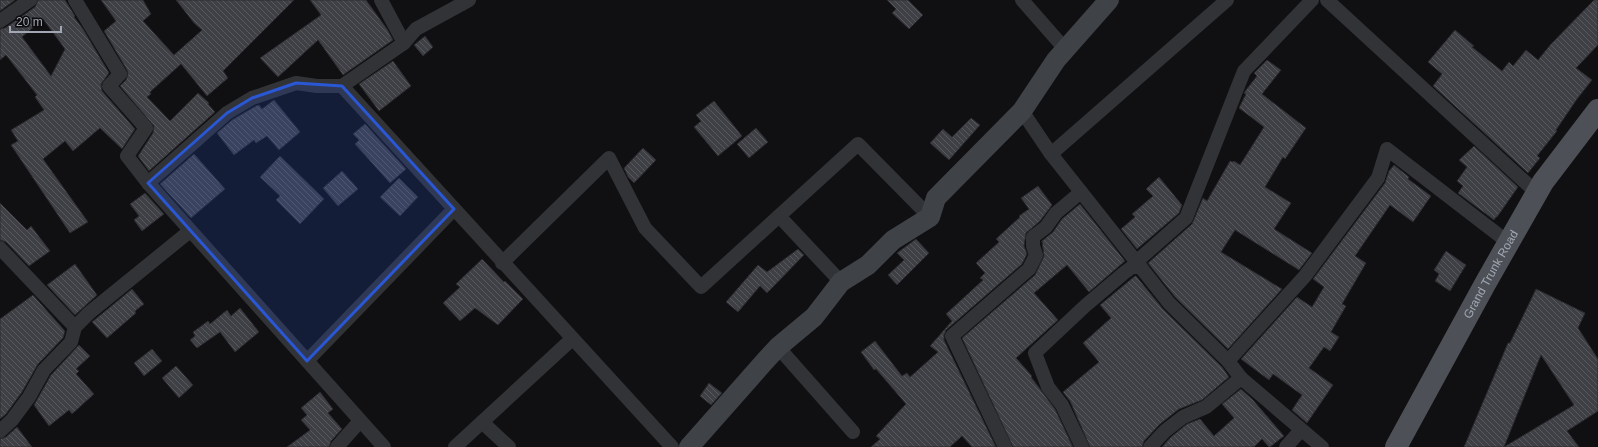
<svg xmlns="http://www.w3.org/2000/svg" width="1598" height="447" font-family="Arial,sans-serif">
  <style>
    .building { fill: url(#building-back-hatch); stroke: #2a2a2e; fill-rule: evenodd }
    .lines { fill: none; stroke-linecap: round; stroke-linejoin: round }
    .street { stroke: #313337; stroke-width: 14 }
    .secondary { stroke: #3f4247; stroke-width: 20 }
    .primary { stroke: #4d5056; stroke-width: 22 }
    .marked { fill: #2a57d4; fill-opacity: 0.2; stroke: #2a57d4; stroke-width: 3; stroke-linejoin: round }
    .labels { text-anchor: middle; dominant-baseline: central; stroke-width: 3.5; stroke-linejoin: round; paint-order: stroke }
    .street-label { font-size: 12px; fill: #a1a8b3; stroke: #0b0b0d }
  </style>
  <defs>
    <pattern id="building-back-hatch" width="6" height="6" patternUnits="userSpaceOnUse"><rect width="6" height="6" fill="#3f4045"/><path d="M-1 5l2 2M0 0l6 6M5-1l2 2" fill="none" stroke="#58595d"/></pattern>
  </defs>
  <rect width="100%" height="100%" fill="#101012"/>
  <g class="building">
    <path d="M 0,0 L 15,0 L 0,11 Z"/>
    <path d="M 38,0 L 65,0 L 75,16 L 74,17 L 83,29 L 109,73 L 101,84 L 102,91 L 135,129 L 122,149 L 100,128 L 73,151 L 65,141 L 43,159 L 88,222 L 70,233 L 11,145 L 18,141 L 11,130 L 44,110 L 35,97 L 37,95 L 6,55 L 0,60 L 0,29 L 5,28 L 35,7 ZM 43,19 L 65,49 L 51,76 L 22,37 Z"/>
    <path d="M 101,0 L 143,0 L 151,14 L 143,21 L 174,55 L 202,30 L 194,23 L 176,0 L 294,0 L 223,71 L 228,78 L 207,96 L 181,64 L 150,92 L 151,94 L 147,97 L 170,121 L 198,93 L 209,103 L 208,104 L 215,112 L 149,171 L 138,156 L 153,133 L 154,126 L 120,86 L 126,80 L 128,74 L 127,70 L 104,31 L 116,21 Z"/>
    <path d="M 310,0 L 366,0 L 387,29 L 393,40 L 343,75 L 318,40 L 278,77 L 260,58 L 321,15 Z"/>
    <path d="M 887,0 L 908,0 L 923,15 L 909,29 L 892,13 L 896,9 Z"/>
    <path d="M 1594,0 L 1598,0 L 1598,45 L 1576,68 L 1592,80 L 1577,99 L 1556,130 L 1557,131 L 1537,156 L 1540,158 L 1528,173 L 1433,86 L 1442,74 L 1428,62 L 1455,30 L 1474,46 L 1472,47 L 1502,71 L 1509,62 L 1513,66 L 1526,50 L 1538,60 L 1551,44 Z"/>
    <path d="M 425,36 L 433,47 L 423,56 L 414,45 Z"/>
    <path d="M 1267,60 L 1281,70 L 1262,94 L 1306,128 L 1285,159 L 1283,157 L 1265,187 L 1291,203 L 1274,229 L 1312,253 L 1299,270 L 1235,230 L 1221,252 L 1282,289 L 1228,349 L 1175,297 L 1148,263 L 1192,224 L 1203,198 L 1207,201 L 1230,161 L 1233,162 L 1234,161 L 1240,165 L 1264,127 L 1239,108 L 1246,94 L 1244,93 L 1246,90 L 1257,76 L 1254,73 Z"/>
    <path d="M 393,61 L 411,86 L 379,111 L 359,84 Z"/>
    <path d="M 274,100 L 300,132 L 279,150 L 267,136 L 256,143 L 254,140 L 234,155 L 217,133 L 232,120 L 256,106 L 259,105 L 262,109 Z"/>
    <path d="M 714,101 L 742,136 L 718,156 L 694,127 L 701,121 L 696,115 Z"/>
    <path d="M 971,118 L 980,125 L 949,160 L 930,143 L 943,129 L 952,137 Z"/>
    <path d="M 365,124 L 406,169 L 390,183 L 355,144 L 359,140 L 353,134 Z"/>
    <path d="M 756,128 L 768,142 L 749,158 L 737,144 Z"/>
    <path d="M 1474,146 L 1518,187 L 1497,217 L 1496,217 L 1494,220 L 1458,193 L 1463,186 L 1457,181 L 1467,167 L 1459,160 Z"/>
    <path d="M 643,148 L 656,160 L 634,183 L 628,177 L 624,168 Z"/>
    <path d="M 194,154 L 225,189 L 191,218 L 160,184 Z"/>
    <path d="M 280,156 L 324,199 L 300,224 L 276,200 L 280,196 L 260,177 Z"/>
    <path d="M 1394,165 L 1409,177 L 1408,179 L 1431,196 L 1413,222 L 1390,205 L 1355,256 L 1366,263 L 1342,304 L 1346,306 L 1331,332 L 1339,337 L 1330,351 L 1324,347 L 1309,368 L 1333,385 L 1307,423 L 1292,410 L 1302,395 L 1273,374 L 1269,380 L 1241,359 L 1297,297 L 1312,307 L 1324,287 L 1313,279 L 1385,183 L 1389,171 Z"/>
    <path d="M 342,171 L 358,189 L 338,206 L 323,188 Z"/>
    <path d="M 1159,177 L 1182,205 L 1179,213 L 1137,249 L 1121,229 L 1135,217 L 1132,214 L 1153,196 L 1146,189 Z"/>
    <path d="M 399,178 L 418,197 L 400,216 L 380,197 Z"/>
    <path d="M 1038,186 L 1052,205 L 1040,221 L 1026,233 L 1024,246 L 1027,254 L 1022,264 L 946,330 L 944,335 L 944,340 L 996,447 L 972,447 L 962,436 L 950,447 L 871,447 L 880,439 L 876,436 L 906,404 L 876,369 L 874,370 L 861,352 L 875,341 L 902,376 L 907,373 L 910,377 L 938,352 L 930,346 L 952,321 L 946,314 L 983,280 L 980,278 L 985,273 L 976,263 L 999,242 L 996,239 L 1020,217 L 1019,216 L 1029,209 L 1021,198 Z"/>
    <path d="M 145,193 L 164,214 L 142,231 L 134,220 L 139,216 L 130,204 Z"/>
    <path d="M 0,203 L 27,230 L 31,226 L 50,251 L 29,266 L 6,242 L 0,240 Z"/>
    <path d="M 1080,204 L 1125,261 L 1089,292 L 1067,265 L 1034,293 L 1058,320 L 1016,358 L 1032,376 L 1031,377 L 1055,409 L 1073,447 L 1013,447 L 962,338 L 1035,275 L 1044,256 L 1042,241 L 1053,232 L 1062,219 Z"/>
    <path d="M 916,239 L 929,253 L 897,285 L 888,275 L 904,260 L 897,253 Z"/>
    <path d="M 798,249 L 804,255 L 767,293 L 760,286 L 738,312 L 726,302 L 758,265 L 767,272 Z"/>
    <path d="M 1446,251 L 1466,265 L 1450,291 L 1435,281 L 1439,274 L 1434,270 Z"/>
    <path d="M 482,259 L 504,282 L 505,281 L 523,299 L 498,325 L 475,308 L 460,321 L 443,303 L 460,287 L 456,284 Z"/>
    <path d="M 75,264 L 97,295 L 75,315 L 47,285 Z"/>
    <path d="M 1135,276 L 1136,276 L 1163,309 L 1222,367 L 1229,377 L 1202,400 L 1179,409 L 1160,424 L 1144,441 L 1142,447 L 1090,447 L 1070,401 L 1063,392 L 1099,362 L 1083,343 L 1111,318 L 1100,305 Z"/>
    <path d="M 132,289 L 144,304 L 135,311 L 136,313 L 107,338 L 92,322 Z"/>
    <path d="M 1536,289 L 1585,313 L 1578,328 L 1598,359 L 1598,411 L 1567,431 L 1579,447 L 1504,447 L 1574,405 L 1541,355 L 1504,447 L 1464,447 L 1508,343 L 1510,343 Z"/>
    <path d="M 33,295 L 65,331 L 63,338 L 38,364 L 22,392 L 6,414 L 0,419 L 0,319 Z"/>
    <path d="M 240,308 L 259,332 L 235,352 L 220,332 L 197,348 L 190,340 L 195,336 L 193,332 L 208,321 L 210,324 L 227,310 L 231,316 Z"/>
    <path d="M 79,345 L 90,356 L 76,369 L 79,371 L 76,374 L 94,394 L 72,414 L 69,410 L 49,426 L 34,405 L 51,375 Z"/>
    <path d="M 152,349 L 162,361 L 144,376 L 134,363 Z"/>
    <path d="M 176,366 L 193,385 L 179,398 L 162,378 Z"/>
    <path d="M 709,383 L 722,393 L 711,405 L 700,396 Z"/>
    <path d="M 1241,389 L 1253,400 L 1284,436 L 1270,447 L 1269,447 L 1262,439 L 1254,447 L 1162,447 L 1171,437 L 1187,424 L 1200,419 L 1214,436 L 1234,418 L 1222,404 Z"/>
    <path d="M 320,392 L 333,409 L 328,413 L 342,429 L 331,441 L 329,447 L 287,447 L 310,430 L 301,420 L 307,415 L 301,408 Z"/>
    <path d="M 17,427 L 32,447 L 0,447 L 0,439 L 6,437 Z"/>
  </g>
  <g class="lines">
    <g class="street">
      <path d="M 75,0 L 120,74 L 109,86 L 146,128 L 127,156 L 148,183 L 384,447"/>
      <path d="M 381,0 L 404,43"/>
      <path d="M 1022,0 L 1065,49"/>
      <path d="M 1327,0 L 1537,193"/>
      <path d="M 0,21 L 30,0"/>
      <path d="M 342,86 L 672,447"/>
      <path d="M 1022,111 L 1051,154 L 1169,303 L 1228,361 L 1241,378 L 1322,447"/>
      <path d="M 1051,154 L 1227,0"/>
      <path d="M 148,183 L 227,113 L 252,98 L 296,83 L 317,86 L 342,86 L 404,43 L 416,29 L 469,0"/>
      <path d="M 779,216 L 841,282"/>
      <path d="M 0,248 L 75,327"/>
      <path d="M 1136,262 L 1186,218 L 1244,71 L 1312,0"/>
      <path d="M 502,263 L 609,158 L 645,228 L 701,287 L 858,144 L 930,217"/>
      <path d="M 778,347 L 853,432"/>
      <path d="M 307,361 L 454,209"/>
      <path d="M 1228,361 L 1305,276 L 1378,178 L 1387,149 L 1509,243"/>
      <path d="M 482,422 L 509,447"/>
      <path d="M 0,431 L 12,420 L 29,397 L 44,370 L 71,342 L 75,327 L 89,313 L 190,231"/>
      <path d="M 337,447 L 360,421"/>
      <path d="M 455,447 L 572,339"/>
      <path d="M 1005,447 L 952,336 L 1029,269 L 1036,255 L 1033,246 L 1033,237 L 1046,227 L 1056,213 L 1081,192"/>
      <path d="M 1082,447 L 1062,405 L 1048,387 L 1035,353 L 1085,306 L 1124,273 L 1132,267 L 1141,267"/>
      <path d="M 1150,447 L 1165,431 L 1183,417 L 1206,407 L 1241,378"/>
      <path d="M 1286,447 L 1301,430"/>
    </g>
    <path class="secondary" d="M 689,447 L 765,361 L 778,347 L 814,317 L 841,282 L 868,265 L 893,240 L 930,217 L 936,198 L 1022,111 L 1056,60 L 1109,0"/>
    <path class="primary" id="s1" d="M 1396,447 L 1485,284 L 1543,182 L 1598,110"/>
  </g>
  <path class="marked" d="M 296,83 L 342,86 L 454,209 L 307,361 L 148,183 L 227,113 L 252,98 Z"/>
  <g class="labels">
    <g class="street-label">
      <text stroke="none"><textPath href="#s1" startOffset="197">Grand Trunk Road</textPath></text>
    </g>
  </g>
  <path d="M10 26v6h51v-6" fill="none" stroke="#a1a8b3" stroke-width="2"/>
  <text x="16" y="26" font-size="12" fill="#a1a8b3" stroke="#0b0b0d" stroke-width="3" paint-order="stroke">20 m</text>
</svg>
